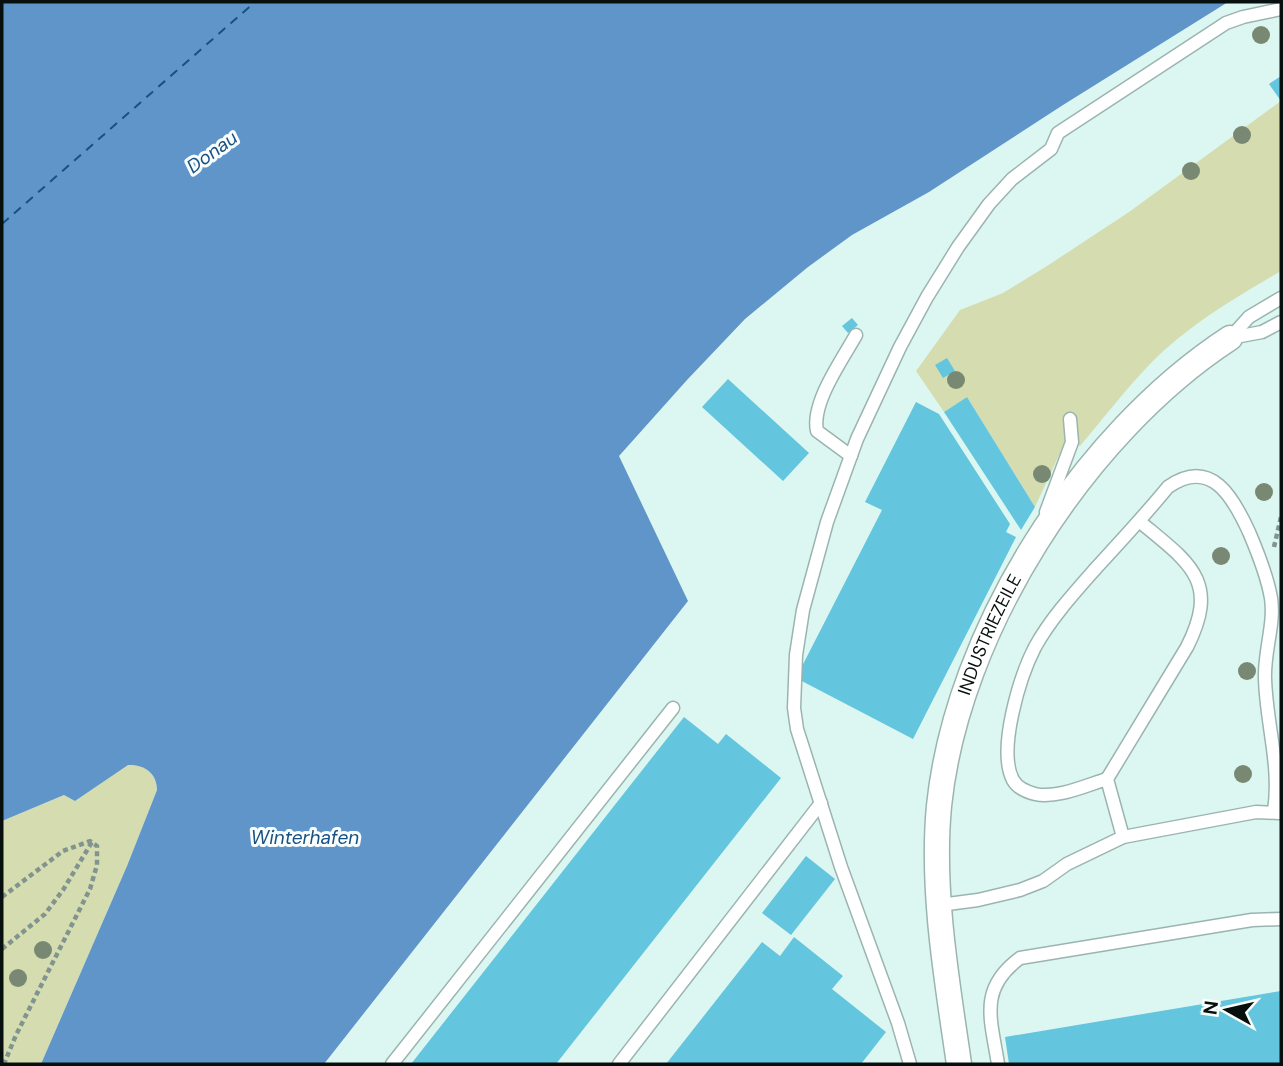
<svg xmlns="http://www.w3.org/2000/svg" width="1283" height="1066" font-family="'DM Sans',sans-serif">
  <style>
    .green { fill: #d5ddb0 }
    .water { fill: #6095ca }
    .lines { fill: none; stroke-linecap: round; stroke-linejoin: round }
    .ferry { stroke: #175184; stroke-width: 2; stroke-dasharray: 9 7; stroke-linecap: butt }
    .building { fill: #63c5de }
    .service-casing { stroke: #9bb4af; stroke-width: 15 }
    .minor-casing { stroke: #9bb4af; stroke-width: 27 }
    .path { stroke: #819490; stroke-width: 4.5; stroke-dasharray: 5 3.5; stroke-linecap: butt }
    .service { stroke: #fff; stroke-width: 12 }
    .minor { stroke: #fff; stroke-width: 24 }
    .tree { fill: #798873 }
    .labels { text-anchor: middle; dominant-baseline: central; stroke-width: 6; stroke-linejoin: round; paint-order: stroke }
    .street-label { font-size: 18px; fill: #07100f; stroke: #f9fefd }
    .water-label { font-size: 19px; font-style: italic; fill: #175184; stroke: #f9fefd }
  </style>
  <rect width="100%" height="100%" fill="#dcf7f1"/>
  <g class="green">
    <path d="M 1281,101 L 1281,271 C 1236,297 1187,326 1150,364 C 1125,390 1103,419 1080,446 L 1066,440 L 1035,507 L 967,397 L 944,412 L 916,371 L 960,310 L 1003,293 L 1047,266 L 1129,212 Z"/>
    <path d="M 136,764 C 149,768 157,776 157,790 L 127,866 L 41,1064 L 2,1064 L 2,821 L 64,795 L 75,801 L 127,765 Z"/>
  </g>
  <path class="water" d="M 2,2 L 1228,2 L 1063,105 L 929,192 L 852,235 L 808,267 L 745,319 L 687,380 L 619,456 L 688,601 L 324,1064 L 41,1064 L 127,866 L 157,790 C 157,773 144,764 128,765 L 75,801 L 64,795 L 2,821 Z"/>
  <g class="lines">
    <path class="ferry" d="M 2,224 L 255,2"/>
  </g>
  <g class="building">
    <path d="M 1281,76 L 1281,101 L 1269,84 Z"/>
    <path d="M 852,318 L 858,325 L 848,333 L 842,326 Z"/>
    <path d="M 947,358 L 955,371 L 943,378 L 935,365 Z"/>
    <path d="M 728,379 L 809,453 L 783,481 L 702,407 Z"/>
    <path d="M 967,397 L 1035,507 L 1021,530 L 944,412 Z"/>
    <path d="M 916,402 L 939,414 L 1010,524 L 1006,532 L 1016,537 L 913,739 L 796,678 L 882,510 L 865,502 Z"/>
    <path d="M 684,717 L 718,744 L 726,734 L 781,778 L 556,1064 L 411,1064 Z"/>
    <path d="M 806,856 L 835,879 L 791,935 L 762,913 Z"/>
    <path d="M 794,937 L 843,976 L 832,989 L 886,1032 L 861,1064 L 666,1064 L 762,942 L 780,956 Z"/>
    <path d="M 1281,991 L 1281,1064 L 1009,1064 L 1005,1037 Z"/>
  </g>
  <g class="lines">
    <g class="service-casing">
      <g id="service">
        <path d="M 1230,338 L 1249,317 L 1281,298"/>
        <path d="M 1230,338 L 1262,332 L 1281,322"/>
        <path d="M 851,456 L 817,431 C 811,403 842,360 856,335"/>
        <path d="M 1046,512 L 1072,442 L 1070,419"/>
        <path d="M 1107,779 L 1187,647 C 1221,580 1188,562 1139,521"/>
        <path d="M 1123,837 L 1107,779 C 1087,785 1057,799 1035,794 C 1027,792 1018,789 1013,780 C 997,750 1020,676 1035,647 C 1051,618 1075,592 1097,567 C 1121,541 1145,515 1168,487 C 1211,457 1233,497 1249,532 C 1258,553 1267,575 1271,598 C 1275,624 1264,651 1265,678 C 1266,723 1281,766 1274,811"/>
        <path d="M 940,905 L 978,900 L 1020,890 L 1043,881 L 1067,864 L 1123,837 L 1256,812 L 1279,813"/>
        <path d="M 392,1064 L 673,708"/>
        <path d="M 619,1064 L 821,803"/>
        <path d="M 910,1064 L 898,1023 L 841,867 L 797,729 L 794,708 L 796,655 L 803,610 L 827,522 L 857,439 L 900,347 L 927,297 L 958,247 L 989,204 L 1012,179 L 1051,149 L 1058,133 L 1226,23 L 1243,17 L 1281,9"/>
        <path d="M 998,1064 C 991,1019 978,989 1020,958 L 1252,920 L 1281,919"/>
      </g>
    </g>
    <g class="minor-casing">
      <g id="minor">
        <path id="s1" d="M 959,1064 C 947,981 931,890 939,806 C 957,631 1083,434 1230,338"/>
      </g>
    </g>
    <g class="path">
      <path d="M 1274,547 L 1281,517"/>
      <path d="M 2,897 L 63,851 L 90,841 L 97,846 L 97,865 L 90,889 L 16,1035 L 4,1064"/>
      <path d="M 2,949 L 45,914 L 63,890 L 92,842"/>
    </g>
    <use href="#service" class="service"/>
    <use href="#minor" class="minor"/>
  </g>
  <g class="tree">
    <circle cx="1261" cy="35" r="9"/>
    <circle cx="1242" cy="135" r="9"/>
    <circle cx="1191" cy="171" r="9"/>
    <circle cx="956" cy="380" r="9"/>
    <circle cx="1042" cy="474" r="9"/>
    <circle cx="1264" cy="492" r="9"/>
    <circle cx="1221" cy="556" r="9"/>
    <circle cx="1247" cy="671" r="9"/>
    <circle cx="1243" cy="774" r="9"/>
    <circle cx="43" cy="950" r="9"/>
    <circle cx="18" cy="978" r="9"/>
  </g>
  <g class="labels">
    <g class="street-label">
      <text stroke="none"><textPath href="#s1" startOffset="439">INDUSTRIEZEILE</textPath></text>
    </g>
    <g class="water-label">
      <text transform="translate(212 152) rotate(-36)">Donau</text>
      <text x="305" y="837">Winterhafen</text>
    </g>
  </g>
  <rect width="1283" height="1066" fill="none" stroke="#07100f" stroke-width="7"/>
  <g transform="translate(1227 1010) rotate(278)" stroke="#f9fefd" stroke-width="5" paint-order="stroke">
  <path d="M0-5L12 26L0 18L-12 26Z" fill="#07100f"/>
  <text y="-10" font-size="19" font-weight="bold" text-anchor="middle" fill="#07100f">N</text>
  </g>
</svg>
